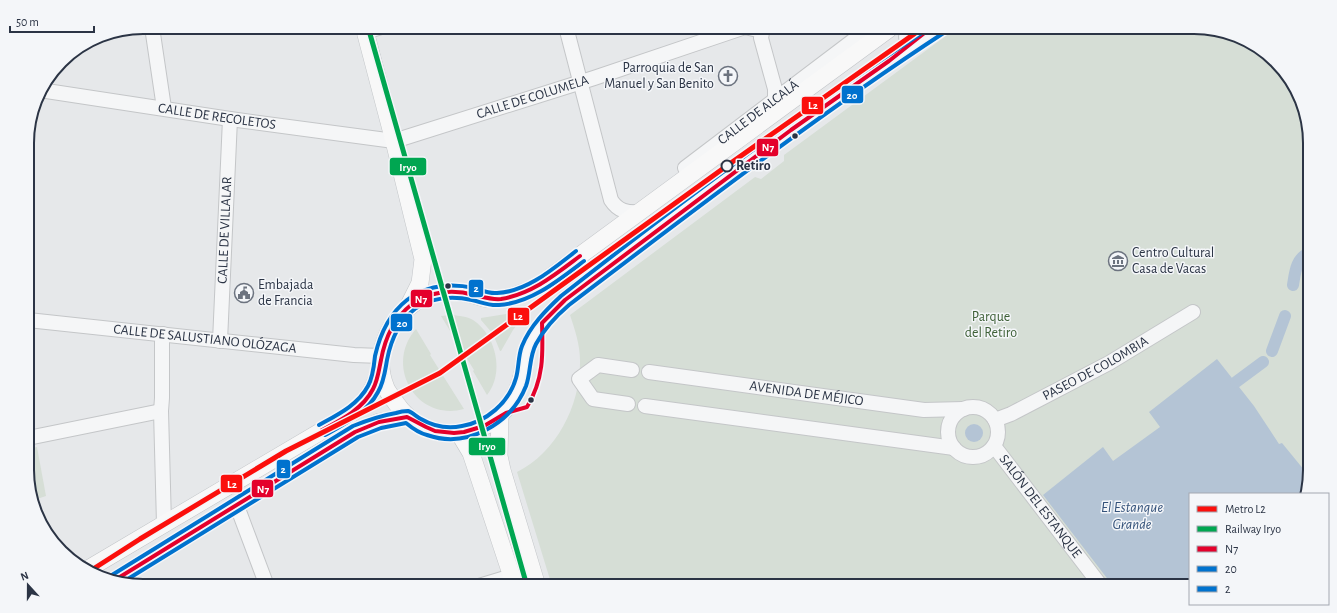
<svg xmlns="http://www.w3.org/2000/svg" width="1337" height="613" font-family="'Alegreya Sans',sans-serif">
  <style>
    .green { fill: #d6ded6 }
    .water { fill: #b4c4d5 }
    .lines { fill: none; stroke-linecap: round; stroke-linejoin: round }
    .canal { stroke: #b4c4d5; stroke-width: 12 }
    .minor-casing { stroke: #c4c6c8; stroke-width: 16 }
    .major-casing { stroke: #c2c5c8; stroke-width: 18 }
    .minor { stroke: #f5f6f7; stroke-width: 14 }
    .major { stroke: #f8f8f8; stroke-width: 17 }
    .bus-1-casing { stroke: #f4f6f9; stroke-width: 7 }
    .bus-2-casing { stroke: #f4f6f9; stroke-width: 7 }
    .bus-3-casing { stroke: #f4f6f9; stroke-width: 7 }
    .bus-1 { stroke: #e4002b; stroke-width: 4 }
    .bus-2 { stroke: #0072ce; stroke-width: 4 }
    .bus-3 { stroke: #0072ce; stroke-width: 4 }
    .rail-1-casing { stroke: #f4f6f9; stroke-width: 8 }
    .rail-1 { stroke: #00a651; stroke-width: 5 }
    .metro-1-casing { stroke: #f4f6f9; stroke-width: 8 }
    .metro-1 { stroke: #fb0f0c; stroke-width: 5 }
    .bus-dot { fill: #2b3445; stroke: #f4f6f9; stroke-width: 1.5 }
    .stop-dot { fill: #f4f6f9; stroke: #2b3445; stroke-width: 2 }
    .labels { text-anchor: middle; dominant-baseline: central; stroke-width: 3; stroke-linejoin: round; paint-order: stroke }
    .poi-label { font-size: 14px; fill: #2b3445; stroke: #f4f6f9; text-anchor: start }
    .street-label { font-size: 14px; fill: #2b3445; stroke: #f4f6f9 }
    .stop-label { font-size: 14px; font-weight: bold; fill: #2b3445; stroke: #f4f6f9; text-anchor: start }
    .park-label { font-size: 14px; fill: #3f6138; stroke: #f4f6f9 }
    .water-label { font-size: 15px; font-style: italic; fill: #34527a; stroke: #f4f6f9 }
    .rim { fill: none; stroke: #2b3445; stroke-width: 2 }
    .line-badge { stroke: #f4f6f9; stroke-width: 1.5 }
    .badge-label { font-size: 11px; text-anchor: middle; font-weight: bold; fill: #fff }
  </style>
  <rect width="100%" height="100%" fill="#e6e8ea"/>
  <g class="green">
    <path d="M 958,27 L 1194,27 L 1239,36 L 1286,73 L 1309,128 L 1310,470 L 1305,494 L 1190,494 L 1190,586 L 552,586 L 517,472 C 557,452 581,404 580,360 C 580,345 575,330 570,315 L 755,177 L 761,179 L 784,161 L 784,155 Z"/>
    <path d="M 525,307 L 528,310 L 513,330 L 501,351 L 500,351 L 493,334 L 481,320 L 481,318 L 506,314 Z"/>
    <path d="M 452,315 C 459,316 467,316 473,320 C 496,335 505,373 487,395 L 473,371 L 474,370 L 441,316 Z"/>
    <path d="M 416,329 L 431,354 L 430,355 L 464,409 C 416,422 384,365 416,329 Z"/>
    <path d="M 37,447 L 46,496 L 34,500 L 28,485 L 28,449 Z"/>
  </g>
  <g class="water">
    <path d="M 1217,359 L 1254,406 L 1279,444 L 1282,443 L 1309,476 L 1305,494 L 1190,494 L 1190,586 L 1113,586 L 1043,495 L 1103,447 L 1113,461 L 1160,427 L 1149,412 Z"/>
    <circle cx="974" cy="433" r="9"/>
  </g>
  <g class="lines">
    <g class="canal">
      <path d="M 1293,285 C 1295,273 1296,258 1309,253"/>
      <path d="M 1272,351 L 1285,316"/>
      <path d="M 1236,382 L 1263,362"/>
    </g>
    <g class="minor-casing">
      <g id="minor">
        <path d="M 152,27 L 164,108"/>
        <path d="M 566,27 L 611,200 C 618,211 627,213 640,212"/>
        <path d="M 763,27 L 761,38 L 775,89 L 775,100"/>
        <path d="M 365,32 L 381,27"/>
        <path d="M 906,37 L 909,32 L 910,27"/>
        <path id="s1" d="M 40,90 L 230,119 L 394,141 L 594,78 L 745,27 L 762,31"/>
        <path id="s2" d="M 685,168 L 871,27"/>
        <path id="s3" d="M 28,320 L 354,355 L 381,356"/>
        <path d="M 163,334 L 162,342 L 162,398 L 161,411 L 164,524"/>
        <path id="s4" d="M 220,341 L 230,119"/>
        <path id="s5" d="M 649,372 L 924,410 L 964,409"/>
        <path d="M 628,404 L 593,399 L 579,379 L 598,365 L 632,370"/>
        <path d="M 645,406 L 954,448"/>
        <circle cx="973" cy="432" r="25"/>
        <path id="s6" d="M 995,420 L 1011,414 L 1109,363 L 1193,312"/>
        <path d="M 28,438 L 161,411"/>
        <path id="s7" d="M 994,446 L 1101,586"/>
        <path d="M 237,506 L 267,586"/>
        <path d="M 479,586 L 512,576 L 525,581 L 526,586"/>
      </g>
    </g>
    <g class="major-casing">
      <g id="major">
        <path d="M 364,27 L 394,141 L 423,259 L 420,283 L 408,307"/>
        <path d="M 889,29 L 537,287 C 522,293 507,300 490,299 C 483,299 477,295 470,294 C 452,290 433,291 417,301 C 389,319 372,355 386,388 C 388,393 393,398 396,403 C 409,422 428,433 452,433 C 463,433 476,431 487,425 C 506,413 519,394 523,371 C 525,361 525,351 530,342 C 539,326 551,313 565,300 L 791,130 L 889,61 L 932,27"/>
        <path d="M 500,415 L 499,456 L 502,470 L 537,586"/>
        <path d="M 459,433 L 471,453 L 515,586"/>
        <path d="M 88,569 L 352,413 C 369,399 375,387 381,366"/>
        <path d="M 115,580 L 355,432 L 379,422 L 407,417"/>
      </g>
    </g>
    <use href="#minor" class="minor"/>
    <use href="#major" class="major"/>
    <g class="bus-1-casing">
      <g id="bus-1">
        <path d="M 322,430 C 341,420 363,409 373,389 C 378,380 379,369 381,360 C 385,338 393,319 411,305 C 429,291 453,289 474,295 C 483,297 492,300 501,299 C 532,294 556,274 580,256"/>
        <path d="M 115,580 L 355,432 L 379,422 L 407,417 L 426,427 L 435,431 L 454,433 L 464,432 L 484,426 L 506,413 L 527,407 C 544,379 543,354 542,323 L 565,300 L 791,130 L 889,61 L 932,27"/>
      </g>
    </g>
    <g class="bus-2-casing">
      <g id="bus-2">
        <path d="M 325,435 C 345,424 367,413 378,392 C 384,382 385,371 387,360 C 391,339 399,321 416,308 C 433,297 453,296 472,300 C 481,302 489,306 499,305 C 531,303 559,280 584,261"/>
        <path d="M 123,582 L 358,437 L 381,428 L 406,423 C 412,428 419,433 427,435 C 467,449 511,424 526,386 C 531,372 529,357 536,344 C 544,329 556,316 569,305 C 693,211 815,117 945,32"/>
      </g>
    </g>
    <g class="bus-3-casing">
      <g id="bus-3">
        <path d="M 319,425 C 337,415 358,405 368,386 C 373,377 374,366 375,356 C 380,334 389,314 407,300 C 427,285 451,283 474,288 C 481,290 489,294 497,293 C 527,292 554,268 576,251"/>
        <path d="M 112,575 L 353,426 C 368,420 379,416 396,413 C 399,412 404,411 408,411 C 412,412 417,417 421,419 C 433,426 448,429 462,426 C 486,422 509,403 516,378 C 519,368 518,356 522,346 C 530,326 546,310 561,296 C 681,202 803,110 931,27"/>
      </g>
    </g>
    <use href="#bus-1" class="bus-1"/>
    <use href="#bus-2" class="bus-2"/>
    <use href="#bus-3" class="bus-3"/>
    <g class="rail-1-casing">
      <path id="rail-1" d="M 368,27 L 527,586"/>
    </g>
    <use href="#rail-1" class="rail-1"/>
    <g class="metro-1-casing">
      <path id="metro-1" d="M 90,571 L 140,539 L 286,451 L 440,373 L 728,165 L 924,27"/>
    </g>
    <use href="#metro-1" class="metro-1"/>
  </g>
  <defs>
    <g id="church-ring" transform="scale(1)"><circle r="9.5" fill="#f4f6f9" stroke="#6c737f" stroke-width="1.5"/><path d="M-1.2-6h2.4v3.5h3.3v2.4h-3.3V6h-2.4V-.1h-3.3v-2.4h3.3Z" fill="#6c737f"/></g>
    <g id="museum-ring" transform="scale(1)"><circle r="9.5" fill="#f4f6f9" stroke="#6c737f" stroke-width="1.5"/><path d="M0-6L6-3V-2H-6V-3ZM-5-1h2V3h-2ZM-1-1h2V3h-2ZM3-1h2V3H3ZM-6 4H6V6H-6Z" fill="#6c737f"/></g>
    <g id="civic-ring" transform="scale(1)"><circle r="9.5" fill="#f4f6f9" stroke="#6c737f" stroke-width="1.5"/><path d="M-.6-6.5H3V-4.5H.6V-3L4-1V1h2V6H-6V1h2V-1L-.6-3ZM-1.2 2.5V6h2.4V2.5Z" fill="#6c737f"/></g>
  </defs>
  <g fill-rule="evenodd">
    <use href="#church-ring" x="728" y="76"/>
    <use href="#museum-ring" x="1118" y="261"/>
    <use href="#civic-ring" x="244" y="293"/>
  </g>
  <g class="bus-dot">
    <circle cx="795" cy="136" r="3.5"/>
    <circle cx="448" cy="286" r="3.5"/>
    <circle cx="531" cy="400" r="3.5"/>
  </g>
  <circle class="stop-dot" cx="727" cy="166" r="5.5"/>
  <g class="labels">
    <g class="poi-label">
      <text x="714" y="68" text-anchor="end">Parroquia de San<tspan x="714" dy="16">Manuel y San Benito</tspan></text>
      <text x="1132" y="253">Centro Cultural<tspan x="1132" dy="16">Casa de Vacas</tspan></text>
      <text x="258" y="285">Embajada<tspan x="258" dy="16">de Francia</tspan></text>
    </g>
    <g class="street-label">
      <text stroke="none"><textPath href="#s1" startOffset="503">CALLE DE COLUMELA</textPath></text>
      <text stroke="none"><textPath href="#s2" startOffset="92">CALLE DE ALCALÁ</textPath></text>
      <text stroke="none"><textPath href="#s1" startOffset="179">CALLE DE RECOLETOS</textPath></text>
      <text stroke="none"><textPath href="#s4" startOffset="111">CALLE DE VILLALAR</textPath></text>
      <text stroke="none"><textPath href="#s3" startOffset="178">CALLE DE SALUSTIANO OLÓZAGA</textPath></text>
      <text stroke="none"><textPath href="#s6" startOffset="113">PASEO DE COLOMBIA</textPath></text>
      <text stroke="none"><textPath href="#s5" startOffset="159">AVENIDA DE MÉJICO</textPath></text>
      <text stroke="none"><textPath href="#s7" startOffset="76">SALÓN DEL ESTANQUE</textPath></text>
    </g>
    <g class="stop-label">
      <text x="736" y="166">Retiro</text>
    </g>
    <g class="park-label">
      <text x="991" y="317">Parque<tspan x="991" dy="16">del Retiro</tspan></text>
    </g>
    <g class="water-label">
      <text x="1132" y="507">El Estanque<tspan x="1132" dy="17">Grande</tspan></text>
    </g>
  </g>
  <path d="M0 0H1337V613H0ZM143 34H1194A109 109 0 0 1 1303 143V470A109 109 0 0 1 1194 579H143A109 109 0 0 1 34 470V143A109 109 0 0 1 143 34Z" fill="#f4f6f9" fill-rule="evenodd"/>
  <path class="rim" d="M143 34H1194A109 109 0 0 1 1303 143V470A109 109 0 0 1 1194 579H143A109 109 0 0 1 34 470V143A109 109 0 0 1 143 34Z"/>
  <g class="line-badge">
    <rect x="841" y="85" width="23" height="19" rx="4" fill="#0072ce"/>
    <rect x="801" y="96" width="23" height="19" rx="4" fill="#fb0f0c"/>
    <rect x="756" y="138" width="23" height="19" rx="4" fill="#e4002b"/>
    <rect x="389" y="157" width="38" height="19" rx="4" fill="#00a651"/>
    <rect x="468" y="279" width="16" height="19" rx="4" fill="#0072ce"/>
    <rect x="410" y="289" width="23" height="19" rx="4" fill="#e4002b"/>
    <rect x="507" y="307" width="23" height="19" rx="4" fill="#fb0f0c"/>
    <rect x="390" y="313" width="23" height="19" rx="4" fill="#0072ce"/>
    <rect x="468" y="437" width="38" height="19" rx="4" fill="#00a651"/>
    <rect x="276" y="459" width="15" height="20" rx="4" fill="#0072ce"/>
    <rect x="220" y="474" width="23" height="19" rx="4" fill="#fb0f0c"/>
    <rect x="251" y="479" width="23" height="19" rx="4" fill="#e4002b"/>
  </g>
  <g class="badge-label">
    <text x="852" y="99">20</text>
    <text x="813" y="109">L2</text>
    <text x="768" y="151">N7</text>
    <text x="408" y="171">Iryo</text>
    <text x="476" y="292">2</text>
    <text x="421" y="303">N7</text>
    <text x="518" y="320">L2</text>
    <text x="402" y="327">20</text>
    <text x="487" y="450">Iryo</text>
    <text x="283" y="473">2</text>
    <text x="232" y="488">L2</text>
    <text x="263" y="493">N7</text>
  </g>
  <rect x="1189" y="493" width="140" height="112" fill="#f4f6f9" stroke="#a4a8b1"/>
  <rect x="1197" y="506" width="20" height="6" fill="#fb0f0c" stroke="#a4a8b1"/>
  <text x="1225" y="513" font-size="12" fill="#2b3445">Metro L2</text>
  <rect x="1197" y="526" width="20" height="6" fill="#00a651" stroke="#a4a8b1"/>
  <text x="1225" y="533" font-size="12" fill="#2b3445">Railway Iryo</text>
  <rect x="1197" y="546" width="20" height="6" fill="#e4002b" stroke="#a4a8b1"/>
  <text x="1225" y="553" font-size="12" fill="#2b3445">N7</text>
  <rect x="1197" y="566" width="20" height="6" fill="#0072ce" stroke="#a4a8b1"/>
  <text x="1225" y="573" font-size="12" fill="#2b3445">20</text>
  <rect x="1197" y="586" width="20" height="6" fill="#0072ce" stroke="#a4a8b1"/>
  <text x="1225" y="593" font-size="12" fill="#2b3445">2</text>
  <g transform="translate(28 585) rotate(339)" stroke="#f4f6f9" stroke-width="3" paint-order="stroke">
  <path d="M0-3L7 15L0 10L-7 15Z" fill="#2b3445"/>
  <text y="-6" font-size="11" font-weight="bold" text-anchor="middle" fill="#2b3445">N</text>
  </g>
  <path d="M10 26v6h84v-6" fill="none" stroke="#2b3445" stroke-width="2"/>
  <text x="16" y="26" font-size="12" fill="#2b3445" stroke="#f4f6f9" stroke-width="3" paint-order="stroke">50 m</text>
</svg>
